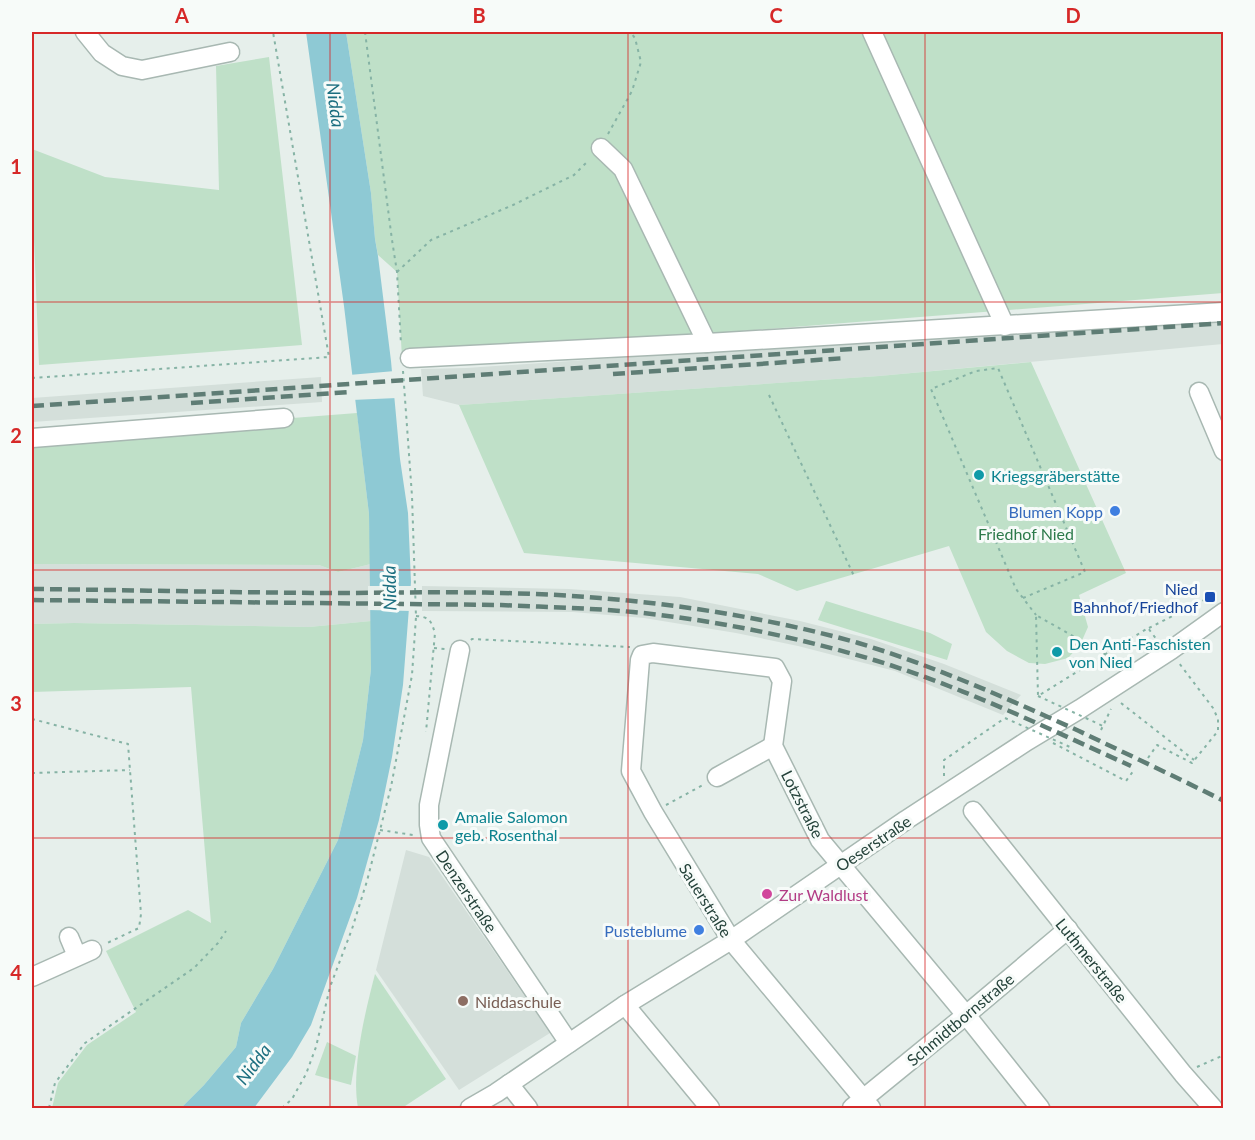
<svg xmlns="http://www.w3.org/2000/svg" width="1255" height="1140" font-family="Lato,sans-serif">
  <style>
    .built { fill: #d4dfda }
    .green { fill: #bfe0c8 }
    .water { fill: #8ec9d4 }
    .pier { fill: #e6efeb }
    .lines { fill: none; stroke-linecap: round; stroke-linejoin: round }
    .minor-casing { stroke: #a8b8b2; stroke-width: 21 }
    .path { stroke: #86b3a5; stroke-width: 2; stroke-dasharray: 3 4.5; stroke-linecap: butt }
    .minor { stroke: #fff; stroke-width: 18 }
    .rail { stroke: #5f7d75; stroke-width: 4.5; stroke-dasharray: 12 6; stroke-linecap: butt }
    .path-bridge { stroke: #86b3a5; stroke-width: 2; stroke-dasharray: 3 4.5; stroke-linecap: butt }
    .grid { fill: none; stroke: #d62828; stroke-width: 1.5; stroke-opacity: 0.55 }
    .culture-dot { fill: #0f9aa8; stroke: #f7fbf9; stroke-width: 2 }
    .shop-dot { fill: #3f7fe0; stroke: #f7fbf9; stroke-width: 2 }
    .transit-dot { fill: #1a4fb4; stroke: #f7fbf9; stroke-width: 2 }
    .hotel-dot { fill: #d1479c; stroke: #f7fbf9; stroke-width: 2 }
    .education-dot { fill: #8d6e63; stroke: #f7fbf9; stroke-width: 2 }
    .labels { text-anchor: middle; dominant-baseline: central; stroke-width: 6; stroke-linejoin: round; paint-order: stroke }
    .culture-label { font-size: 16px; fill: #0d838f; stroke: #f7fbf9; text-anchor: start }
    .shop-label { font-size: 16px; fill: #366cbe; stroke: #f7fbf9; text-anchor: end }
    .park-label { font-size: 16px; fill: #2d7a4b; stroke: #f7fbf9 }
    .transit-label { font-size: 16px; fill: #164399; stroke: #f7fbf9; text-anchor: end }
    .street-label { font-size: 16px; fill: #24423a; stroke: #f7fbf9 }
    .hotel-label { font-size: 16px; fill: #b23c85; stroke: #f7fbf9; text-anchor: start }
    .education-label { font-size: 16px; fill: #785e54; stroke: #f7fbf9; text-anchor: start }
    .water-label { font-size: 18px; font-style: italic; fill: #1c6f80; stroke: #f7fbf9 }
    .neatline { fill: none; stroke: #d62828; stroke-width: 2 }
    .grid-label { font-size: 20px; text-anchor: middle; font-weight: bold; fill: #d62828 }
  </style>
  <rect width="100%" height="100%" fill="#e6efeb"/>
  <g class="built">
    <path d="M 1223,314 L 1223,344 L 879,376 L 459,405 L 423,396 L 421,369 L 466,368 L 765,348 Z"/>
    <path d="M 321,377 L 322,402 L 32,422 L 32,398 Z"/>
    <path d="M 32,564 L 319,565 L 338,572 L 371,564 L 371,621 L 309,627 L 74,623 L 32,624 Z"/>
    <path d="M 422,586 L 569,589 L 680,597 L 800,621 L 871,639 L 944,664 L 1021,695 L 1003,715 L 895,671 L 798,646 L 736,633 L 644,618 L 573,612 L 422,611 Z"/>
    <path d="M 406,850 L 429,857 L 550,1033 L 459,1090 L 376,970 Z"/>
  </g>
  <g class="green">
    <path d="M 346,32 L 1223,32 L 1223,293 L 402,358 L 397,272 L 378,255 L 375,239 L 371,193 Z"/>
    <path d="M 269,57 L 302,345 L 39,365 L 33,214 L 32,213 L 32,149 L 105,177 L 219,190 L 216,66 Z"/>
    <path d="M 1031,362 L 1126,573 L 1079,595 L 1088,627 L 1080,645 L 1068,658 L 1045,664 L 1029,663 L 1007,651 L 986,632 L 949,546 L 797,591 L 758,574 L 524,553 L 459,405 L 879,376 Z"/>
    <path d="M 357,413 L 369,514 L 371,564 L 338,572 L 319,565 L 32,564 L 32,438 Z"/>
    <path d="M 826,601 L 930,633 L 952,644 L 947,660 L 818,620 Z"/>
    <path d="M 371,621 L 371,669 L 363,740 L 338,840 L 273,969 L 241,1023 L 236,1047 L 204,1085 L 181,1108 L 52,1108 L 58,1083 L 87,1045 L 136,1012 L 106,951 L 188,910 L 211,923 L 191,687 L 32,692 L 32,624 L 74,623 L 309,627 Z"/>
    <path d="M 375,974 L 446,1079 L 402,1108 L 358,1108 C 351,1069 365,1013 375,974 Z"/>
    <path d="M 327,1042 L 356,1056 L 351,1085 L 315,1075 Z"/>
  </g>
  <path class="water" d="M 306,32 L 346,32 L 371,193 L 375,239 L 378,256 L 391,361 L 400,459 L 408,513 L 411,582 L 403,685 L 392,757 L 379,820 L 357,898 L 311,1025 L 292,1057 L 254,1108 L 181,1108 L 204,1085 L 236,1047 L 241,1023 L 273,969 L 338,840 L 363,740 L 371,669 L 369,514 L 344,306 Z"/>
  <g class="pier">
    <path d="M 395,371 L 397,398 L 352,400 L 349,375 Z"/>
    <path d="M 368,586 L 414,586 L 411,611 L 368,610 Z"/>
  </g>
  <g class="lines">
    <g class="minor-casing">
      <g id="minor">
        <path d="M 85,32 L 102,53 L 122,66 L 142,70 L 230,52"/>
        <path d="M 872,32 L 1005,326"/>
        <path d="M 601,148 L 623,169 L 707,343"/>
        <path d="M 410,358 L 707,343 L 1224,312"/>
        <path d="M 1199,392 L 1224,451"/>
        <path d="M 32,438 L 284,418"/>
        <path d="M 460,650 L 429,805 L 429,825 L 431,838 L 569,1043"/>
        <path d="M 717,777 L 773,746"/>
        <path d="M 973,811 L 1183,1074 L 1213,1108"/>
        <path d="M 69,937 L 77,956"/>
        <path d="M 32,977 L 92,950"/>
        <path d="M 625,1005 L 710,1108"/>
        <path d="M 509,1084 L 528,1108"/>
        <path d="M 470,1108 L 496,1093 L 625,1005 L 731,940 L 906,820 L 1027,741 L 1080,709 L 1171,650 L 1224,612"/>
        <path d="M 852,1108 L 966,1015 L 1068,929"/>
        <path d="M 871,1108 L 731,940 L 653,812 L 631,771 L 640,660 L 642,655 L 653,653 L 775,668 L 782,681 L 773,746 L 820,840 L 966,1015 L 1040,1108"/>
      </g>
    </g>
    <g class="path">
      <path d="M 365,32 L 392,240 L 397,272 L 401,344"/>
      <path d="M 608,134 L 632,91 L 641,62 L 635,38 L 630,32"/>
      <path d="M 397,272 L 431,240 L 513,205 L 574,175 L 589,160"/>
      <path d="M 32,378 L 329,357 L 273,32"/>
      <path d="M 769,395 L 854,576"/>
      <path d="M 1023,598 L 1085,572 L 998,368 L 976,371 L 931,389 L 1016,589 L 1036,615"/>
      <path d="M 416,616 C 430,617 431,621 435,633 L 426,732"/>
      <path d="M 1149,628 L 1210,597"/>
      <path d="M 471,640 L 472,639 L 630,647"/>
      <path d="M 434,648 L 445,649"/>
      <path d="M 1106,655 L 1036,615 L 1038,696 L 1148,628 L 1157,640"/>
      <path d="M 1121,703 L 1194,760"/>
      <path d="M 32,719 L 128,744 L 141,914 L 139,928 L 105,944"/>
      <path d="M 1101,730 L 1111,709"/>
      <path d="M 1053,743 L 1126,781 L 1134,770"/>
      <path d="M 1148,758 L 1157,745 L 1192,763 L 1218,731 L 1218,719 L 1213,708 L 1179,663"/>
      <path d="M 32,773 L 130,770"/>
      <path d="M 944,776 L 944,760 L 1005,718"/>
      <path d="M 666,805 L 703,785"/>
      <path d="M 380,830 L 413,835"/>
      <path d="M 1197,1067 L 1224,1055"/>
      <path d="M 49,1108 L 55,1083 L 85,1043 L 194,968 L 218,943 L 226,931"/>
      <path d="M 282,1108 L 292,1099 L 306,1074 L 316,1047 L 330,987 L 352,929 L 367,881 L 391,787 L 412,675 L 416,617 L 412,496 L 403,371"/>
    </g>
    <use href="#minor" class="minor"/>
    <g class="rail">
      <path d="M 613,374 L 846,358"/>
      <path d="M 191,403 L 350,392"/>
      <path d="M 32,406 L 1224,323"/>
      <path d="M 32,589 C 139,590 246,593 353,593 C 435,592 518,591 600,598 C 685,605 772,619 855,642 C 932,665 1006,698 1079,731 C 1127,754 1176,777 1224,801"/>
      <path d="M 32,600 L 501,605 C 545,607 589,608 633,612 C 715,620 796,637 874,660 C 963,687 1047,728 1131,766"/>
    </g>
    <g class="path-bridge">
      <path d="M 1038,696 L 1103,726"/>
      <path d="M 1005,718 L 1070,747"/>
    </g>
  </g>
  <path class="grid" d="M 330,32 L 330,1108M 628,32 L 628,1108M 925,32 L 925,1108M 32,302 L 1224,302M 32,570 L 1224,570M 32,838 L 1224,838"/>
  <g class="culture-dot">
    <circle cx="979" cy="475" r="6"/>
    <circle cx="1057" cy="652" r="6"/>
    <circle cx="443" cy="825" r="6"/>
  </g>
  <g class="shop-dot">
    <circle cx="1115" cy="511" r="6"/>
    <circle cx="699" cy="930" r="6"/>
  </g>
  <rect class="transit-dot" x="1204" y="591" width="12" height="12" rx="3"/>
  <circle class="hotel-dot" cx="767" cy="894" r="6"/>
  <circle class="education-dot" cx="463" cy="1001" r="6"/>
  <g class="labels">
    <g class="culture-label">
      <text x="991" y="475">Kriegsgräberstätte</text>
      <text x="1069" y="643">Den Anti-Faschisten<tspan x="1069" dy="18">von Nied</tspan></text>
      <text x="455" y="816">Amalie Salomon<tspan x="455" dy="18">geb. Rosenthal</tspan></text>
    </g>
    <g class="shop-label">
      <text x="1103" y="511">Blumen Kopp</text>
      <text x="687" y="930">Pusteblume</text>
    </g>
    <g class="park-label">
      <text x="1026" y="533">Friedhof Nied</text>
    </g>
    <g class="transit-label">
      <text x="1198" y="588">Nied<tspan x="1198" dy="18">Bahnhof/Friedhof</tspan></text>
    </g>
    <g class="street-label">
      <text transform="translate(803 804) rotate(63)">Lotzstraße</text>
      <text transform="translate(873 843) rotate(-34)">Oeserstraße</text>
      <text transform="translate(467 891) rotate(56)">Denzerstraße</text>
      <text transform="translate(706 900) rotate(58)">Sauerstraße</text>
      <text transform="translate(1092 960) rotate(51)">Luthmerstraße</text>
      <text transform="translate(960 1019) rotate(-40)">Schmidtbornstraße</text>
    </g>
    <g class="hotel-label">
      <text x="779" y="894">Zur Waldlust</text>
    </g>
    <g class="education-label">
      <text x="475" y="1001">Niddaschule</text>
    </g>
    <g class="water-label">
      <text transform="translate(336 105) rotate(83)">Nidda</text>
      <text transform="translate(389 588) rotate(-91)">Nidda</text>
      <text transform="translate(253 1064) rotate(-53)">Nidda</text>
    </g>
  </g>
  <rect width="1255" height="1140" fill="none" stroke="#f7fbf9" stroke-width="66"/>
  <rect x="33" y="33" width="1189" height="1074" class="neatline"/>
  <g class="grid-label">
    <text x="182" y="23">A</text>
    <text x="479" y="23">B</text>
    <text x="776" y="23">C</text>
    <text x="1073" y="23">D</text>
    <text x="16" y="174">1</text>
    <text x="16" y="443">2</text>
    <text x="16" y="711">3</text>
    <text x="16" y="980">4</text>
  </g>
</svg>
